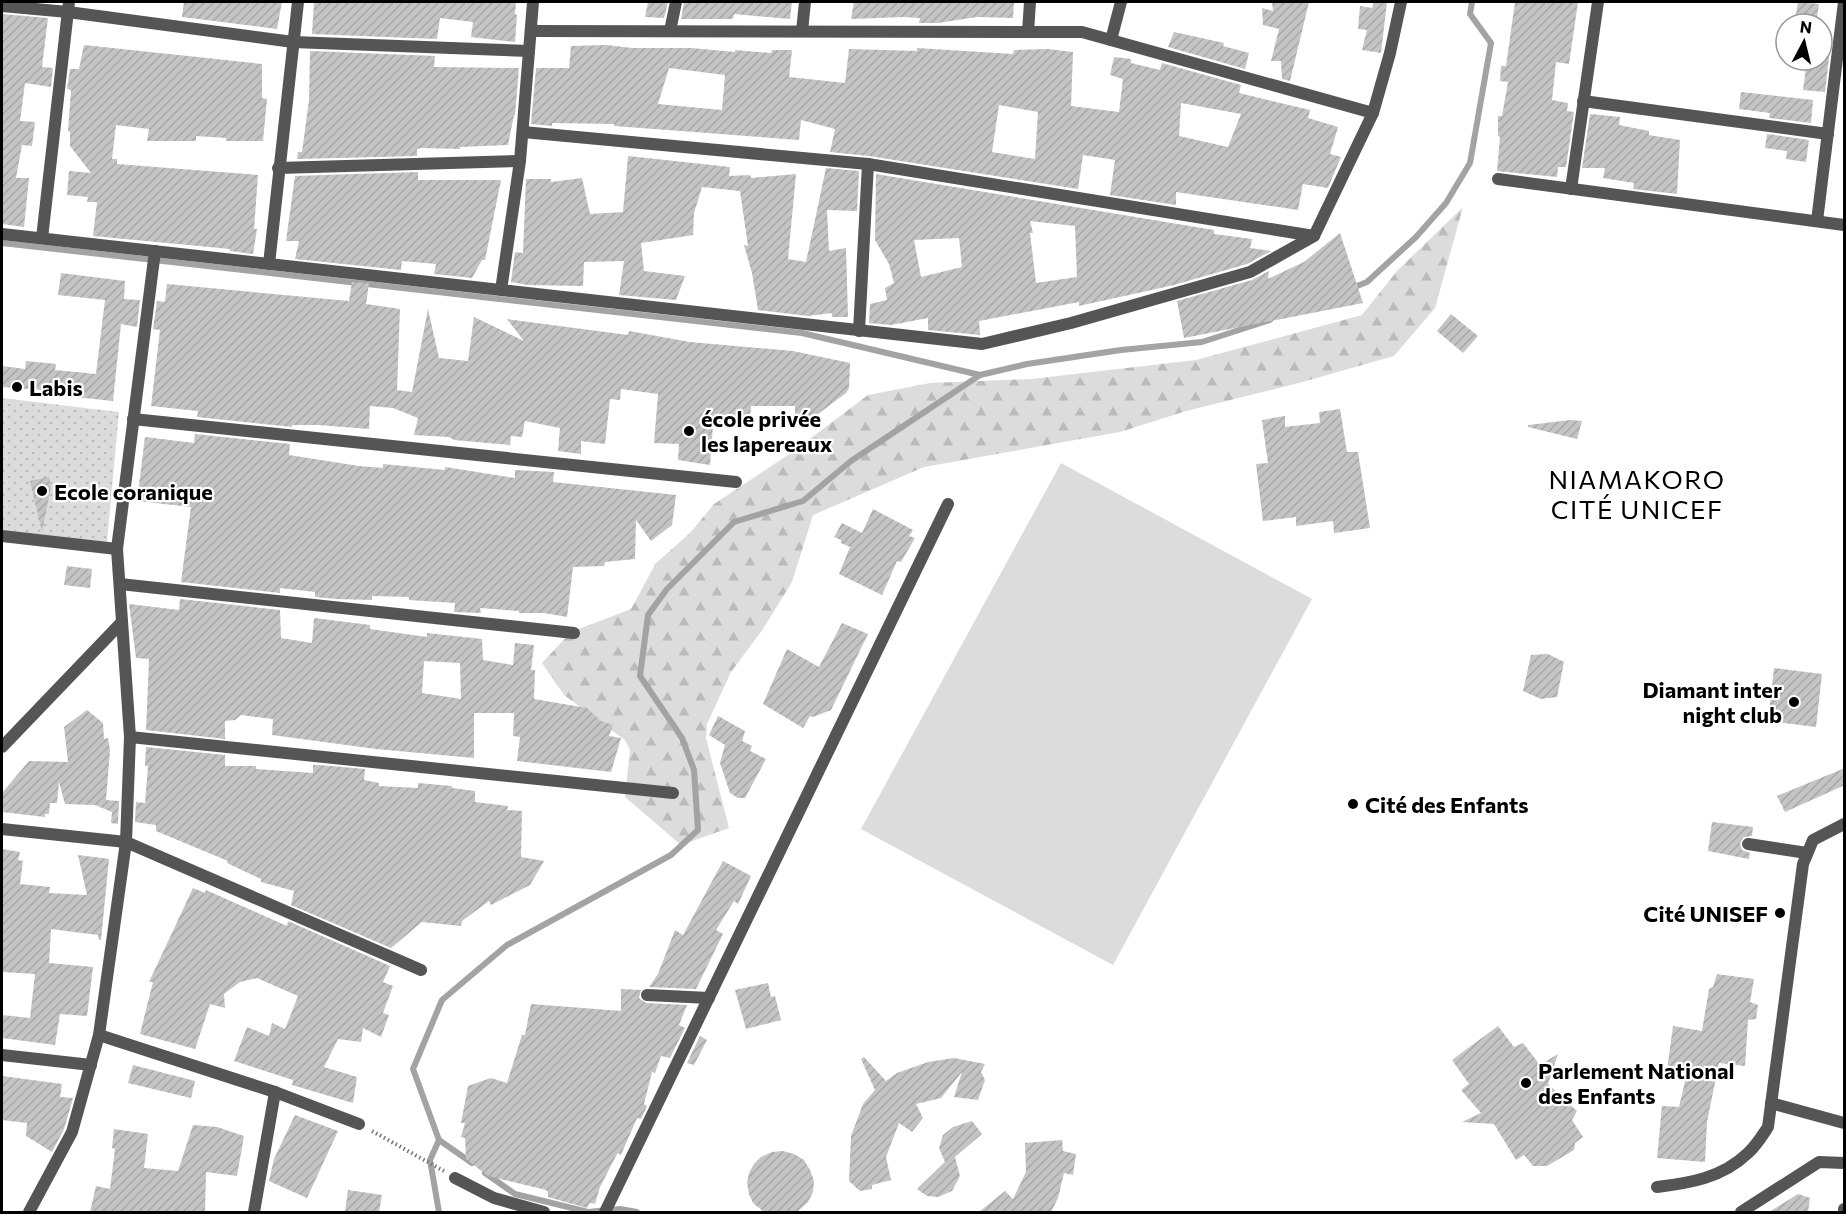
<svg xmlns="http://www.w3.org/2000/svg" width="1846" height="1214" font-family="Commissioner,sans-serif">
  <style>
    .forest { fill: url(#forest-firs) }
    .park { fill: url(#park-dots) }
    .pitch { fill: #dcdcdc }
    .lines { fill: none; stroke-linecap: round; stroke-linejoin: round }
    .stream { stroke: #a3a3a3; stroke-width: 6 }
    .building { fill: url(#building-hatch); fill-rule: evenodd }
    .path { stroke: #777; stroke-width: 4; stroke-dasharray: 1.5 3; stroke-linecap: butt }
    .minor { stroke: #555; stroke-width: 12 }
    .tertiary { stroke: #555; stroke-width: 12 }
    .poi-dot { fill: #000; stroke: #fff; stroke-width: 2 }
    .labels { text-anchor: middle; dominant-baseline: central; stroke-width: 4.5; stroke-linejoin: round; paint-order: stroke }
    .poi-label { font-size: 22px; font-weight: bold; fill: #000; stroke: #fff; text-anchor: start }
    .quarter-label { font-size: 26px; letter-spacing: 1.5px; fill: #000; stroke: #fff }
  </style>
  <defs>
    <pattern id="forest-firs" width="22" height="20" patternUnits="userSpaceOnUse" patternTransform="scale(1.5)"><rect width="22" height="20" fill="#dcdcdc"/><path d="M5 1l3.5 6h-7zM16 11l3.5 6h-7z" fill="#bbb"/></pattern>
    <pattern id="park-dots" width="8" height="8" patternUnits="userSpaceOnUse" patternTransform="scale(1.5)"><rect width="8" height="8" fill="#dcdcdc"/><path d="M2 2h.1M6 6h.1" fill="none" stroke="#bbb" stroke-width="1.8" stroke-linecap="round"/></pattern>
    <pattern id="building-hatch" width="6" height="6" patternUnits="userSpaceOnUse" patternTransform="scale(1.5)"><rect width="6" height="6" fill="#c4c4c4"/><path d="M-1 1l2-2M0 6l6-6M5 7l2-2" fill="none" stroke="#a7a7a7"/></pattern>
  </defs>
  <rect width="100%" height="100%" fill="#fff"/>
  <path class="forest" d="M 1463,207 L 1435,308 L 1394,356 L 1299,383 L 1186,411 L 1120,432 L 924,467 L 813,515 L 792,582 L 763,629 L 731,672 L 707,724 L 706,738 L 729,828 L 681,845 L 625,797 L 630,750 L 625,740 L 564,695 L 542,663 L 571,632 L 631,609 L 656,563 L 690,533 L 714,504 L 791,453 L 868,395 L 930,383 L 1031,379 L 1196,360 L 1362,315 L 1397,271 Z"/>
  <path class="park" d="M 2,398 L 119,412 L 107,542 L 2,530 Z"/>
  <path class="pitch" d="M 1061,463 L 1312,599 L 1113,965 L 861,829 Z"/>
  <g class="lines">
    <g class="stream">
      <path d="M 2,243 L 802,333 L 980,375"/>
      <path d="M 1352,288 L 1367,282 L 1416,237 L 1446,203 L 1470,163 L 1491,43 L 1470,14 L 1472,2"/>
      <path d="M 439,1140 L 472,1163"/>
      <path d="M 485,1173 L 515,1194 L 588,1212 L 620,1209 L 637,1212"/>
      <path d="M 439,1212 L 430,1160 L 439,1140 L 413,1069 L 442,1000 L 507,945 L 671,855 L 698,830 L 694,770 L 682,738 L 640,676 L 648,615 L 667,589 L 734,522 L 803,501 L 851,461 L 980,375 L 1027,364 L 1121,350 L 1202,342 L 1270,320"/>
    </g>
  </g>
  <g class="building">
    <path d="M 184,2 L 282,2 L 277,29 L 182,17 Z"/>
    <path d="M 314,2 L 516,2 L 515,14 L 517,15 L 515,42 L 471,37 L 473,22 L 440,18 L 437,39 L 312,34 Z"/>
    <path d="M 648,2 L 668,2 L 664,18 L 645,17 Z"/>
    <path d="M 684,2 L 792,2 L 790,19 L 734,14 L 733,19 L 681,19 Z"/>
    <path d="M 854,2 L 1014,2 L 1013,18 L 977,17 L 938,23 L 919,23 L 920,18 L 904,17 L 851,19 Z"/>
    <path d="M 1272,2 L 1309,2 L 1290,81 L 1282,79 L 1281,61 L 1271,61 L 1279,29 L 1263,25 L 1262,8 L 1273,11 Z"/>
    <path d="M 1374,2 L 1387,2 L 1381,53 L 1362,50 L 1367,30 L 1358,29 L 1360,6 L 1372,8 Z"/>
    <path d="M 1515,2 L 1578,2 L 1569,64 L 1556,62 L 1552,100 L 1568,103 L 1567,111 L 1574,112 L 1566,167 L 1558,167 L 1557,177 L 1497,171 L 1500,137 L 1498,136 L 1498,116 L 1502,116 L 1508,82 L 1500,81 L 1501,66 L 1506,66 Z"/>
    <path d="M 1798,2 L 1819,4 L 1816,24 L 1795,21 Z"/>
    <path d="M 2,14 L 48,18 L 42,67 L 53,68 L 51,87 L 25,83 L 20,121 L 35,122 L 32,146 L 22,145 L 16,178 L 29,178 L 24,227 L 2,224 Z"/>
    <path d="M 1174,32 L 1224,43 L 1223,46 L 1249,53 L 1245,69 L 1168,47 Z"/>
    <path d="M 84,45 L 262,64 L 262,98 L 267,99 L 263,141 L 226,141 L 226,138 L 196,136 L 196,141 L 147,141 L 149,129 L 116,125 L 112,159 L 117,159 L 117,164 L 258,175 L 254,229 L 257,229 L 253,254 L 230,251 L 230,249 L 93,236 L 97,202 L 87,202 L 88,197 L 67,195 L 69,171 L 91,173 L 70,146 L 70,132 L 68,131 L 71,90 L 67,89 L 70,69 L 79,69 Z"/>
    <path d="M 607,45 L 632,48 L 691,48 L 735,52 L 735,50 L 771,53 L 772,50 L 792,50 L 789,77 L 845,83 L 849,49 L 917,51 L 917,48 L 1013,54 L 1014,50 L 1047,49 L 1073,52 L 1071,106 L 1119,112 L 1123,79 L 1110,75 L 1114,57 L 1131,59 L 1131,63 L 1160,70 L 1162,63 L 1241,85 L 1239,93 L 1310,110 L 1308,118 L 1338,127 L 1330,154 L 1341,157 L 1328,188 L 1303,184 L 1298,210 L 1176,192 L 1176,205 L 1110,195 L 1115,160 L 1083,155 L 1078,189 L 869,156 L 830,152 L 835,129 L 801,120 L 799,140 L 614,126 L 614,124 L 552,123 L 552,126 L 531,124 L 536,68 L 569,68 L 571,46 ZM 669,68 L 725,75 L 722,110 L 658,104 ZM 1181,103 L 1241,114 L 1228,147 L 1179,136 ZM 999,105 L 1038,112 L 1035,159 L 992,152 Z"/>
    <path d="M 1822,48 L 1830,49 L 1825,92 L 1803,90 L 1807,60 L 1822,60 Z"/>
    <path d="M 310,51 L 435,56 L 434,67 L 519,68 L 515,115 L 514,115 L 508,145 L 460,147 L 460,149 L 421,148 L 417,149 L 417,156 L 297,159 L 298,152 L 302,152 L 309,100 Z"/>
    <path d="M 1741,92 L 1813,100 L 1811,123 L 1769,118 L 1770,113 L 1739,109 Z"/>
    <path d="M 1590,114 L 1620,117 L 1619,125 L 1649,131 L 1649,135 L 1680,140 L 1677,194 L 1633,189 L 1634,183 L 1603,178 L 1605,168 L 1582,168 Z"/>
    <path d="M 1767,134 L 1809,140 L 1806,162 L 1786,159 L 1787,151 L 1765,148 Z"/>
    <path d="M 628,156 L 730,167 L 729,176 L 750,175 L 751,178 L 796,174 L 788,259 L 806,262 L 826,168 L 859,171 L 857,211 L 827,210 L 829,251 L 846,248 L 848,317 L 832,317 L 832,313 L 808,316 L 758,310 L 752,273 L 744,245 L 748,246 L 740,191 L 702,187 L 694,213 L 693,235 L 641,243 L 644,271 L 685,276 L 676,300 L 619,295 L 624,261 L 584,262 L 583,286 L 527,285 L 511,282 L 515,252 L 523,253 L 526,179 L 551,179 L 551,182 L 582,178 L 590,214 L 623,212 Z"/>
    <path d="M 418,172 L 418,180 L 501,180 L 485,260 L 482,260 L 472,278 L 434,274 L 436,264 L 402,261 L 401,270 L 295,259 L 299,241 L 286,241 L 295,176 Z"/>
    <path d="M 876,174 L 1214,230 L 1214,234 L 1252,239 L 1250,248 L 1271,251 L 1247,264 L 1174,285 L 1079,306 L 1079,302 L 979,321 L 980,335 L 928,330 L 928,318 L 891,325 L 869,323 L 870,304 L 887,300 L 885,288 L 894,283 L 889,264 L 875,240 ZM 1030,221 L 1075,226 L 1077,277 L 1036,283 L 1030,233 L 1033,233 ZM 959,238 L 962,267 L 921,277 L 914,240 Z"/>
    <path d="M 1340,233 L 1363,303 L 1184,338 L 1177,301 L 1252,280 L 1269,271 L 1268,279 L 1304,262 Z"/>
    <path d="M 61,273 L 125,281 L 124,299 L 140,300 L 137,327 L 121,324 L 113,401 L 55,395 L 55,391 L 2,387 L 2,366 L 25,369 L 26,361 L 56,364 L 55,370 L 96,374 L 105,300 L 58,295 Z"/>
    <path d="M 352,282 L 369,283 L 366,304 L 400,309 L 397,390 L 412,392 L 428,309 L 439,358 L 468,361 L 474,317 L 524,341 L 507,319 L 628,335 L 629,331 L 690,342 L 793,351 L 850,363 L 849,388 L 846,393 L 814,417 L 795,414 L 795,406 L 751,406 L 750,421 L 724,418 L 723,427 L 713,425 L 710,465 L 678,460 L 679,444 L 654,443 L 658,394 L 621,389 L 620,400 L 610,399 L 605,444 L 581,441 L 581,454 L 558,451 L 560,428 L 525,421 L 522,437 L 511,436 L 510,445 L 454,440 L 449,437 L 414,435 L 418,418 L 393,408 L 370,406 L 369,429 L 318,425 L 292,425 L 292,427 L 197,417 L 198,411 L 151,406 L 160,330 L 153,329 L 157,301 L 165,302 L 167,284 L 349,301 Z"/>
    <path d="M 1451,314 L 1478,336 L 1463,353 L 1437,331 Z"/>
    <path d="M 1340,409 L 1347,452 L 1358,452 L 1370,528 L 1334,533 L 1333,521 L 1296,526 L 1296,517 L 1263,521 L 1256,464 L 1268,463 L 1262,420 L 1285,416 L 1285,427 L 1320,423 L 1319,412 Z"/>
    <path d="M 1571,420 L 1582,421 L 1577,439 L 1528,427 L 1528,425 Z"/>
    <path d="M 195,434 L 290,444 L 289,455 L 359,466 L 383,468 L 383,464 L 445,470 L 445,467 L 515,478 L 515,470 L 554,472 L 553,482 L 676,495 L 672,525 L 651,541 L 636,520 L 635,559 L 605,562 L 604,566 L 573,567 L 567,617 L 544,613 L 519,613 L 519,611 L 480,608 L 481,613 L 454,612 L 455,603 L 409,600 L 409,597 L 372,596 L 372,600 L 336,599 L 315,597 L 315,592 L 280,588 L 280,593 L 181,582 L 191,507 L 137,501 L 145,437 L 194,443 Z"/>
    <path d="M 49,477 L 51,487 L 42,532 L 30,481 Z"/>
    <path d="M 873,509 L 913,530 L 909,536 L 915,538 L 901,562 L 897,561 L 882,595 L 839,574 L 850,547 L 841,543 L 841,540 L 834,537 L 842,523 L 862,533 Z"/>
    <path d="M 67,566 L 92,569 L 90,588 L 64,585 Z"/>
    <path d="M 180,599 L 280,610 L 281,638 L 312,643 L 314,618 L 370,625 L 370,629 L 427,637 L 427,633 L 482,639 L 483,660 L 513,665 L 515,643 L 534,645 L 531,670 L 535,670 L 534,699 L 587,708 L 601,721 L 613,725 L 609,736 L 621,738 L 611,772 L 517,761 L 520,737 L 513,736 L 514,713 L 474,713 L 474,758 L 376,749 L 272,735 L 273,719 L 241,715 L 235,720 L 225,721 L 225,739 L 146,730 L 149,659 L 136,658 L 129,604 L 179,610 ZM 424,661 L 460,663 L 461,699 L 422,693 Z"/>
    <path d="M 842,623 L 868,634 L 831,710 L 813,717 L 810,716 L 803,728 L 763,704 L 787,649 L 819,667 Z"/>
    <path d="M 1548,654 L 1564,662 L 1557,697 L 1541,699 L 1523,691 L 1531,655 Z"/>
    <path d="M 1774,668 L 1822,674 L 1816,727 L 1768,721 Z"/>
    <path d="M 87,710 L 103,723 L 104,739 L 108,738 L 110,750 L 106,800 L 119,801 L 118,824 L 111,823 L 112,812 L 95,805 L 65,804 L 59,782 L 57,803 L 50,803 L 49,814 L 45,814 L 45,817 L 2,812 L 2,793 L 29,761 L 68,762 L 64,727 Z"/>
    <path d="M 718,716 L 745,731 L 742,741 L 752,746 L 750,751 L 766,759 L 745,798 L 738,798 L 730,793 L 720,763 L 725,745 L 709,735 Z"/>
    <path d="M 146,747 L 225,755 L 225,766 L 256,766 L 256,769 L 313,773 L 313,765 L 320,765 L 365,769 L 364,780 L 379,783 L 379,786 L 418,788 L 418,783 L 452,786 L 452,788 L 475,791 L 475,802 L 508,806 L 507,810 L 522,811 L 521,857 L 544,861 L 530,885 L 491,905 L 489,901 L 462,921 L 461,926 L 422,922 L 391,948 L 291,905 L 294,891 L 261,882 L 261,879 L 227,863 L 228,861 L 156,831 L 156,825 L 135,822 L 136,802 L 145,803 L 148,766 L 145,766 Z"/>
    <path d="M 1845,768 L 1845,785 L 1785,812 L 1777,796 Z"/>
    <path d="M 1712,822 L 1753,827 L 1752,836 L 1744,837 L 1740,843 L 1742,850 L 1750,853 L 1749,859 L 1708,851 Z"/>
    <path d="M 2,849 L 20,852 L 18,860 L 23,861 L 20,884 L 50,887 L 49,893 L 87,895 L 78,855 L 109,859 L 101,940 L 99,940 L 98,935 L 51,929 L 49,963 L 93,967 L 87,1016 L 60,1014 L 55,1045 L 2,1038 L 2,1015 L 30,1018 L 35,974 L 2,972 Z"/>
    <path d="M 723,861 L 751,876 L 738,904 L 734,901 L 716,930 L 723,934 L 696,989 L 649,987 L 658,974 L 675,930 L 683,935 Z"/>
    <path d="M 193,888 L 205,893 L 206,890 L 287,926 L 288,921 L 390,966 L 383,982 L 393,986 L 383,1013 L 389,1015 L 381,1037 L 363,1028 L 361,1042 L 338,1039 L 324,1067 L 357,1077 L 353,1103 L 292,1085 L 293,1080 L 234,1061 L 247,1027 L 269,1036 L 272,1023 L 285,1029 L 298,996 L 257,978 L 240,982 L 224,994 L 225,1008 L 210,1004 L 195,1049 L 140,1034 L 153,982 L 149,982 Z"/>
    <path d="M 1717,974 L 1754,979 L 1750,1002 L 1758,1005 L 1756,1019 L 1748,1020 L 1745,1066 L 1719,1063 L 1707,1122 L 1705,1162 L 1657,1158 L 1662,1106 L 1679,1107 L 1687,1073 L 1667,1070 L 1673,1026 L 1702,1031 L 1709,989 L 1713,987 Z"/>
    <path d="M 768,983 L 771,997 L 775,996 L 781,1020 L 746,1029 L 735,990 Z"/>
    <path d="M 621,989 L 641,990 L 639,998 L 646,1003 L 687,1005 L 679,1025 L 685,1028 L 670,1058 L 661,1056 L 655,1073 L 652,1072 L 644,1104 L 647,1106 L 641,1119 L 637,1118 L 621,1155 L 618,1153 L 616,1156 L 600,1187 L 595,1204 L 590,1203 L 587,1208 L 548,1197 L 548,1192 L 546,1190 L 488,1176 L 466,1159 L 465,1138 L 461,1137 L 465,1123 L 461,1123 L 468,1086 L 491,1078 L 507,1083 L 522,1035 L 525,1035 L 531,1004 L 621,1011 Z"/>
    <path d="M 1498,1026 L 1514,1047 L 1523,1043 L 1540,1065 L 1558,1054 L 1548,1084 L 1577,1111 L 1572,1120 L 1583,1137 L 1575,1143 L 1574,1150 L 1547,1166 L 1533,1166 L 1524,1155 L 1516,1160 L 1494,1124 L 1462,1122 L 1481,1113 L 1461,1090 L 1469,1084 L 1452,1060 Z"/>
    <path d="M 700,1036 L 707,1040 L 694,1065 L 687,1063 Z"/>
    <path d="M 864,1057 L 886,1081 L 897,1073 L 928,1062 L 954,1058 L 985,1064 L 981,1072 L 985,1080 L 978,1100 L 954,1097 L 962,1072 L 941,1098 L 916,1104 L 923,1118 L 912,1132 L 899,1123 L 886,1157 L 891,1180 L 872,1185 L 872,1189 L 860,1191 L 849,1181 L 851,1136 L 863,1104 L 875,1090 L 861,1059 Z"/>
    <path d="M 133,1065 L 195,1081 L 191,1098 L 128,1083 Z"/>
    <path d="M 2,1076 L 62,1084 L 60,1097 L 73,1098 L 64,1129 L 52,1152 L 26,1136 L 27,1123 L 2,1120 Z"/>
    <path d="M 295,1115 L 338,1131 L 307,1198 L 269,1181 L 274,1159 Z"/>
    <path d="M 972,1121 L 982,1134 L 955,1157 L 960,1176 L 952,1191 L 938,1197 L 927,1196 L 917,1189 L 945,1162 L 939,1148 L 943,1135 L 953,1127 Z"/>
    <path d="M 193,1125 L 217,1127 L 244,1136 L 237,1176 L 206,1172 L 205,1212 L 90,1212 L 96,1186 L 110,1189 L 115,1149 L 112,1148 L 114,1129 L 148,1134 L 144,1168 L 178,1171 Z"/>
    <path d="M 1062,1140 L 1063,1151 L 1076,1154 L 1073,1175 L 1064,1173 L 1058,1198 L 1051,1212 L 979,1212 L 1005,1191 L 1013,1199 L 1026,1172 L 1025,1143 Z"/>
    <path d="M 783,1151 L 794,1154 L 804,1160 L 810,1170 L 814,1181 L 813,1192 L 808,1202 L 797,1212 L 764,1212 L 753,1203 L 749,1194 L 747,1183 L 749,1173 L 754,1164 L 761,1157 L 772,1152 Z"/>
    <path d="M 348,1190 L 382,1195 L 379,1212 L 345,1212 Z"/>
    <path d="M 1798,1194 L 1810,1198 L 1808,1212 L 1769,1212 Z"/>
  </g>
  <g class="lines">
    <path class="path" d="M 372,1131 L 444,1171"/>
    <g class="minor">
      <path d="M 2,6 L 68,12 L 293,42 L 529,51"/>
      <path d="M 531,31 L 1082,32 L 1373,113"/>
      <path d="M 670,31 L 676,2"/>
      <path d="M 802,31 L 805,2"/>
      <path d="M 1028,32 L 1030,2"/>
      <path d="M 1111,40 L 1121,2"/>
      <path d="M 1583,101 L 1828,134"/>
      <path d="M 523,132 L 868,164 L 1314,236"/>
      <path d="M 278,168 L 520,161"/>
      <path d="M 1498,179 L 1844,225"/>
      <path d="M 1571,189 L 1598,2"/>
      <path d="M 1817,221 L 1844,2"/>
      <path d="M 2,234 L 982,344 L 1071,323 L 1250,272 L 1314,236 L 1373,113 L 1390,53 L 1401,2"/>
      <path d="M 42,238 L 69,2"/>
      <path d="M 269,264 L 298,2"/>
      <path d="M 501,290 L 520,161 L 533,2"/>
      <path d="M 859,331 L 868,164"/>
      <path d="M 133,419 L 736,482"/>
      <path d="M 2,536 L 117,549"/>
      <path d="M 120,584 L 574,633"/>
      <path d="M 130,737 L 673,793"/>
      <path d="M 2,747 L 122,622"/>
      <path d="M 2,829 L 126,842 L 421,970"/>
      <path d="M 1748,844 L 1807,853"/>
      <path d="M 647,995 L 709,998"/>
      <path d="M 99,1035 L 275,1092 L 359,1124"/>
      <path d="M 2,1055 L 91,1065"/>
      <path d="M 1771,1103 L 1844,1123"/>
      <path d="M 455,1178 L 494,1198 L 544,1212"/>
      <path d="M 1657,1187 C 1690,1183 1722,1178 1748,1153 C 1756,1146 1762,1136 1768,1127 L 1803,864 L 1813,840 L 1844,824"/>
      <path d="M 29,1212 L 72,1132 L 99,1035 L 126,842 L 130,737 L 117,549 L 155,251"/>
      <path d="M 254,1212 L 275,1092"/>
      <path d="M 605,1212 L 948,504"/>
      <path d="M 1741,1212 L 1819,1162 L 1844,1163"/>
    </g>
    <path class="tertiary" d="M 1844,1212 L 1844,1209"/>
  </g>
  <g class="poi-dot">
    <circle cx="17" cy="387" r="6"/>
    <circle cx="689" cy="431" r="6"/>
    <circle cx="42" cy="491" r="6"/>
    <circle cx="1794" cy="702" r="6"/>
    <circle cx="1353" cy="804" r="6"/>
    <circle cx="1780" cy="913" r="6"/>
    <circle cx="1526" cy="1083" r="6"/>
  </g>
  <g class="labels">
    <g class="poi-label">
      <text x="29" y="387">Labis</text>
      <text x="701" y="418">école privée<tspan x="701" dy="25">les lapereaux</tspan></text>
      <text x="54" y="491">Ecole coranique</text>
      <text x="1782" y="689" text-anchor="end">Diamant inter<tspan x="1782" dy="25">night club</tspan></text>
      <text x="1365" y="804">Cité des Enfants</text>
      <text x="1768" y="913" text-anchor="end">Cité UNISEF</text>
      <text x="1538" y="1070">Parlement National<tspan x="1538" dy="25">des Enfants</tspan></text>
    </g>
    <g class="quarter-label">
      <text x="1637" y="478">NIAMAKORO<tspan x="1637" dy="30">CITÉ UNICEF</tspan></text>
    </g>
  </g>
  <rect width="1846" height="1214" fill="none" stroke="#000000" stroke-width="6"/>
  <g transform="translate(1804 42) rotate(7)"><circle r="28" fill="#ffffff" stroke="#999999" stroke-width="1.5"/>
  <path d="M0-4.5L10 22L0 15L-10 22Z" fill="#000000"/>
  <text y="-9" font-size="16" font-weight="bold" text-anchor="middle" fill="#000000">N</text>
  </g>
</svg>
